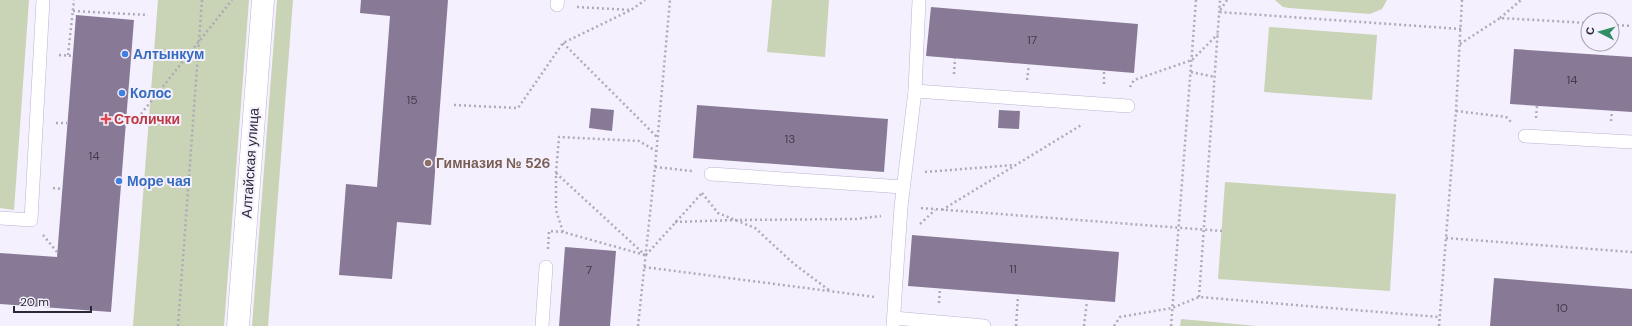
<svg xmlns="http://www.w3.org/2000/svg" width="1632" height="326" font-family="'DM Sans',sans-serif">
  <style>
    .green { fill: #c9d3b5 }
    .building { fill: #887a97 }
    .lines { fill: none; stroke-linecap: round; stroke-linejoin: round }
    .lane-casing { stroke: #bdb3d3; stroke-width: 14 }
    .street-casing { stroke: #bdb3d3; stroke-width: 23 }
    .path { stroke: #aeaab7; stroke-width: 2.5; stroke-dasharray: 2 3; stroke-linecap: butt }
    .lane { stroke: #fff; stroke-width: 13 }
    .street { stroke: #fff; stroke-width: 22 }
    .shop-dot { fill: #3f7fe0; stroke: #f4f0fd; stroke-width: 1.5 }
    .health-dot { fill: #e0444e; stroke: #f4f0fd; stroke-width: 1.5 }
    .education-dot { fill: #8d6e63; stroke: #f4f0fd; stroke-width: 1.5 }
    .labels { text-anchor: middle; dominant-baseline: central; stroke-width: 4; stroke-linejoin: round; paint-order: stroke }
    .number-label { font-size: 12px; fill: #433c4e }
    .shop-label { font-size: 14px; font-weight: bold; fill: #366cbe; stroke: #f4f0fd; text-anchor: start }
    .health-label { font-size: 14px; font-weight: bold; fill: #be3a42; stroke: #f4f0fd; text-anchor: start }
    .street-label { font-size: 14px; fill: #2c2835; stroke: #f4f0fd }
    .education-label { font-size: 14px; font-weight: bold; fill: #785e54; stroke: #f4f0fd; text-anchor: start }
  </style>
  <rect width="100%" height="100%" fill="#f4f0fd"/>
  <g class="green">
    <path d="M 0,0 L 29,0 L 14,210 L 0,208 Z"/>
    <path d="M 158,0 L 249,0 L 224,326 L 133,326 Z"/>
    <path d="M 277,0 L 293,0 L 268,326 L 252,326 Z"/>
    <path d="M 772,0 L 829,0 L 825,57 L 767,52 Z"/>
    <path d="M 1275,0 L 1387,0 L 1382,9 L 1370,14 L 1289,8 L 1283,7 Z"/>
    <path d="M 1269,27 L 1377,35 L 1372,100 L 1264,92 Z"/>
    <path d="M 1225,182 L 1396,194 L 1390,291 L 1218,279 Z"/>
    <path d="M 1181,319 L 1257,326 L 1180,326 Z"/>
  </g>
  <g class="building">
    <path d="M 361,0 L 448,0 L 431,225 L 397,222 L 392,279 L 339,275 L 346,184 L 377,187 L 390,16 L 360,13 Z"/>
    <path d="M 931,7 L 1138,24 L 1134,73 L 926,56 Z"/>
    <path d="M 76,15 L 134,20 L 111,312 L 0,304 L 0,253 L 57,257 Z"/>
    <path d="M 1514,49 L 1632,57 L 1632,112 L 1510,104 Z"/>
    <path d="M 697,105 L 888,119 L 884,172 L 693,158 Z"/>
    <path d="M 591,108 L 614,110 L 612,131 L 589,128 Z"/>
    <path d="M 999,110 L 1020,111 L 1019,129 L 998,128 Z"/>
    <path d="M 912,235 L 1119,252 L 1115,302 L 908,286 Z"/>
    <path d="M 565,247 L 616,251 L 610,326 L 559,326 Z"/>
    <path d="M 1494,278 L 1632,289 L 1632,326 L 1490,326 Z"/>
  </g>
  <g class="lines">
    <g class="lane-casing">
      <g id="lane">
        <path d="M 557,5 L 558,0"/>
        <path d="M 915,91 L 1128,106"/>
        <path d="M 1525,136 L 1632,142"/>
        <path d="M 711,174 L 903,187"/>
        <path d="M 0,218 L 31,220 L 43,0"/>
        <path d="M 894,318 L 984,326"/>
        <path d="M 542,326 L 546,267"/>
        <path d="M 893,326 L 901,207 L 915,91 L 919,0"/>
      </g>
    </g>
    <g class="street-casing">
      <path id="street" d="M 238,326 L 263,0"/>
    </g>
    <g class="path">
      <path d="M 1227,0 L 1219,12 L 1461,29"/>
      <path d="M 577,7 L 631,10 L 645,0"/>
      <path d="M 73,11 L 148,15"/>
      <path d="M 1500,18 L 1521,0"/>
      <path d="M 1612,25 L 1632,26"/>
      <path d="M 563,43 L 657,137"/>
      <path d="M 1460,44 L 1500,18 L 1588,23"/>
      <path d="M 59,55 L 73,56"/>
      <path d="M 68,55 L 74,0"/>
      <path d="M 1191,72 L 1215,77"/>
      <path d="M 954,74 L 955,58"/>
      <path d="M 1027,80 L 1029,65"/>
      <path d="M 1104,84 L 1104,71"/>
      <path d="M 1130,87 L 1134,80 L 1192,60 L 1218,34"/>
      <path d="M 454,105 L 518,108 L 563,43 L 631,10"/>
      <path d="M 1456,111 L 1506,117 L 1511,122"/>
      <path d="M 141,114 L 232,0"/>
      <path d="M 1536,118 L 1537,106"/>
      <path d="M 1611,121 L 1612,111"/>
      <path d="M 56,123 L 67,123"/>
      <path d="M 655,167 L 692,171"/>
      <path d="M 925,172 L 1014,165"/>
      <path d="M 556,173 L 645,255"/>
      <path d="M 53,188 L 62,189"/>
      <path d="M 702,193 L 718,213 L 755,228 L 793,263 L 830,291"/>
      <path d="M 921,208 L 1222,231"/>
      <path d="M 942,210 L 1083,124"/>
      <path d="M 675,222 L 735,220 L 856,219 L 881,216"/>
      <path d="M 920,224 L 935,210"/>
      <path d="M 563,232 L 556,210 L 556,173 L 559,137 L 639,141 L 656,151"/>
      <path d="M 43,235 L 57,252"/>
      <path d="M 1446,238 L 1632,252"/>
      <path d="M 548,249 L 549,231 L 563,232 L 645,255"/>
      <path d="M 646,255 L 703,192"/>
      <path d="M 644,267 L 875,297"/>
      <path d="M 1199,297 L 1220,0"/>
      <path d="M 939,303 L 940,288"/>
      <path d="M 178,326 L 202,0"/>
      <path d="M 638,326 L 655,167 L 670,0"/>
      <path d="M 1016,326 L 1018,296"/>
      <path d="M 1084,326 L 1087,301"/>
      <path d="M 1114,326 L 1120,317 L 1172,308 L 1199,297 L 1439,317"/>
      <path d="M 1171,326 L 1196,0"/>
      <path d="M 1439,326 L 1456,111 L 1462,0"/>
    </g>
    <use href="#lane" class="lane"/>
    <use href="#street" class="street"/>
  </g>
  <g class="shop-dot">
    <circle cx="125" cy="54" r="4"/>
    <circle cx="122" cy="93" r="4"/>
    <circle cx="119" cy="181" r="4"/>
  </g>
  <path class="health-dot" d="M104 113h4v4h4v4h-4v4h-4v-4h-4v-4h4z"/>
  <circle class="education-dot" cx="428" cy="163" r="4"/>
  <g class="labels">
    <g class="number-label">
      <text x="1032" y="40">17</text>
      <text x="1572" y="80">14</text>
      <text x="412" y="100">15</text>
      <text x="790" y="139">13</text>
      <text x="94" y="156">14</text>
      <text x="1013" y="269">11</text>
      <text x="589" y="270">7</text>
      <text x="1562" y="308">10</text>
    </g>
    <g class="shop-label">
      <text x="133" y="54">Алтынкум</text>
      <text x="130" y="93">Колос</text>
      <text x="127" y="181">Море чая</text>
    </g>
    <g class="health-label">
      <text x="114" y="119">Столички</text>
    </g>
    <g class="street-label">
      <text transform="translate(250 163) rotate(-86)">Алтайская улица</text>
    </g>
    <g class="education-label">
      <text x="436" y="163">Гимназия № 526</text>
    </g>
  </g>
  <g transform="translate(1600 32) rotate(276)"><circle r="19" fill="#f4f0fd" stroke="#a4a0ad"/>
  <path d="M0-3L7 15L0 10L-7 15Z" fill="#318d64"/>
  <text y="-6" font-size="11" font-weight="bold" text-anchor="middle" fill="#2c2835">С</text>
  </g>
  <path d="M14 306v6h77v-6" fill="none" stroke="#2c2835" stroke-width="2"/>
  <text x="20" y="306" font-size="12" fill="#2c2835" stroke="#f4f0fd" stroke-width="3" paint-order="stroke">20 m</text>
</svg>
